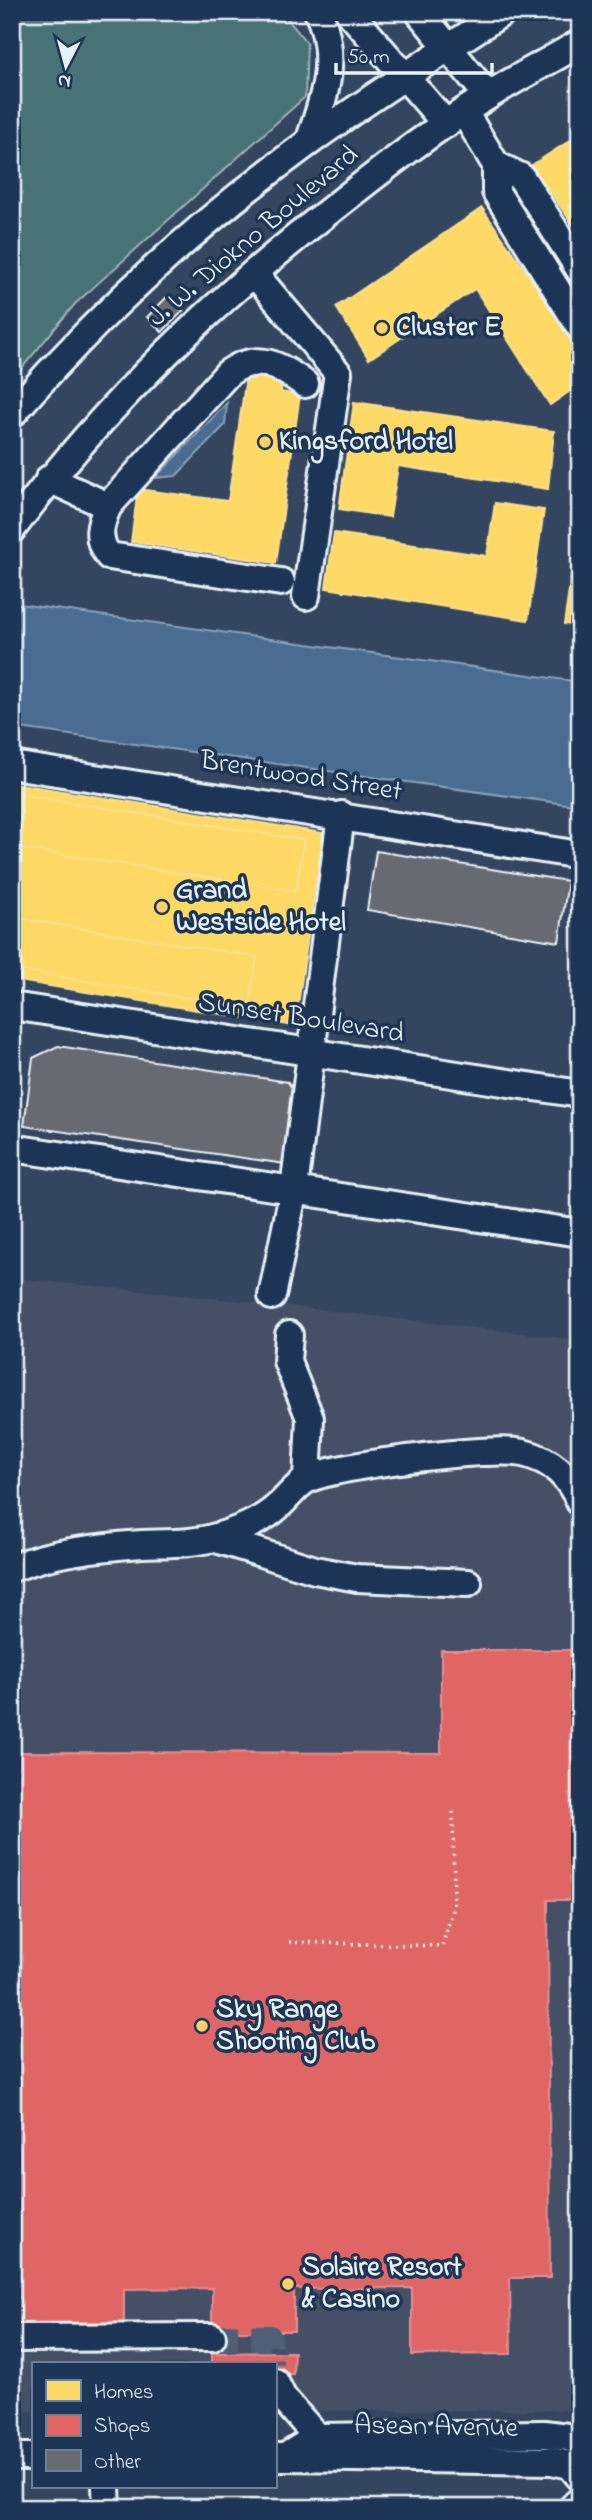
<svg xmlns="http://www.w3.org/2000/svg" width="592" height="2520" font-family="'Indie Flower',sans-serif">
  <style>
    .built { fill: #445065 }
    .green { fill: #4a7276; stroke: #99b2b7; stroke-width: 2 }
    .water { fill: #496c90; stroke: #89a1ba; stroke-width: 2 }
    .homes { fill: #ffd966; stroke: #f8e092; stroke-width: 2 }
    .shops { fill: #e06666; stroke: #e29092; stroke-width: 2 }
    .building { fill: #686b72; stroke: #e8f1f8; stroke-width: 2 }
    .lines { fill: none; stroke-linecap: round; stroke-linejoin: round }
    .minor-tunnel { stroke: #4f5f76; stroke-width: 26; stroke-dasharray: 26 13; stroke-linecap: butt }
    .minor-casing { stroke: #e8f1f8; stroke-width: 32 }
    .path { stroke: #e8f1f8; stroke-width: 3.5; stroke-dasharray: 2 5; stroke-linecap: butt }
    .minor { stroke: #1d3557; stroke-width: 26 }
    .poi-dot { fill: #ffd166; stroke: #1d3557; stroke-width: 2.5 }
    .labels { text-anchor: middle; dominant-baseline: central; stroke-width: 7; stroke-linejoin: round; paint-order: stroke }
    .street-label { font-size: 28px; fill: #e8f1f8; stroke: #1d3557 }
    .poi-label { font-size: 28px; font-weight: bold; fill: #e8f1f8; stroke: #1d3557; text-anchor: start }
  </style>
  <rect width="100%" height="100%" fill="#34455f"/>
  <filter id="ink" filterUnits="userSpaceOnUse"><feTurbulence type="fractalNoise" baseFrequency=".0143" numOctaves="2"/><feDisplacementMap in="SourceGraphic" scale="14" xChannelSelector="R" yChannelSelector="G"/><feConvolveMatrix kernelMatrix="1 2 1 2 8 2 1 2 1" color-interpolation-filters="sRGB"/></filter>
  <g filter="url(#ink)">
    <path class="built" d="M 12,1278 L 271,1304 L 580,1340 L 580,2410 L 275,2411 L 275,2364 L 33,2364 L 33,2411 L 12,2411 Z"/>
    <path class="green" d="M 12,12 L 282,12 L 307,43 L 305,97 L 75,304 L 12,380 Z"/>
    <g class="water">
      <path d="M 227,403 L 225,425 L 176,476 L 155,478 Z"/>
      <path d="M 12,603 L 580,682 L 580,806 L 12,727 Z"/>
    </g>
    <g class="homes">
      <path d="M 580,134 L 580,235 L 532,165 Z"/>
      <path d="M 482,208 L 580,350 L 580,384 L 550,405 L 475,289 L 369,359 L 336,307 Z"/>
      <path d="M 247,370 L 283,375 L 281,392 L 300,395 L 276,563 L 131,542 L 138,489 L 228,501 Z"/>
      <path d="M 354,402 L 554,431 L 548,489 L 398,466 L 390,517 L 339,509 Z"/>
      <path d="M 495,503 L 544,510 L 528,620 L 326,588 L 334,533 L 487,556 Z"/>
      <path d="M 571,577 L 580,578 L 580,626 L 564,624 Z"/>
      <path d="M 12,783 L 323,833 L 295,1026 L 12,980 Z"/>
      <path d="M 12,793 L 304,840 L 296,891 L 12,847 Z"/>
      <path d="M 12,917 L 257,957 L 249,1008 L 12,969 Z"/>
    </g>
    <g class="shops">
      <path d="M 441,1650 L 573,1650 L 575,1900 L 548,1900 L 550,2278 L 510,2278 L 511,2354 L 412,2355 L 412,2288 L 294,2289 L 294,2331 L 212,2331 L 212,2288 L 124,2289 L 124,2331 L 21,2331 L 21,2298 L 12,2298 L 12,1752 L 441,1753 Z"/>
      <path d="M 294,2352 L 293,2374 L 275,2374 L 275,2364 L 212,2364 L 212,2353 Z"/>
    </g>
    <g class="building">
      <path d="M 168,296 L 183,311 L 162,332 L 147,317 Z"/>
      <path d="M 376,851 L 568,881 L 559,942 L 367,910 Z"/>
      <path d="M 58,1046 L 288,1082 L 299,1100 L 292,1165 L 24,1126 L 33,1058 Z"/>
    </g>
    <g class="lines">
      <path class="minor-tunnel" d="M 212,2337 L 269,2338 L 270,2364"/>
      <g class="minor-casing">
        <g id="minor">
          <path d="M 349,12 L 446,124"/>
          <path d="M 419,12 L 488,96"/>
          <path d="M 464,112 L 496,165 L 496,192 L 580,327"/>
          <path d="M 309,142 C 324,99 339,57 318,12"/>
          <path d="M 496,165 L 521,177 L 580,270"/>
          <path d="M 254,273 L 338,373 L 306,596"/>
          <path d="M 12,414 C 99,314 202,220 309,142 C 372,96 438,55 503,12"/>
          <path d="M 49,479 L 108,506"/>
          <path d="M 12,529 C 107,402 217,298 342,201 C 389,164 437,127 488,96 C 518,77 549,61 580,43"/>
          <path d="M 281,582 L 109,556 C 95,539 100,524 108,506 L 228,373 C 258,352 279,365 305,384"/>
          <path d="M 12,765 L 580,855"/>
          <path d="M 12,1006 L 580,1094"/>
          <path d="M 12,1148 L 580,1233"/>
          <path d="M 272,1296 L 294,1189 L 341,815"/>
          <path d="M 289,1335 L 287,1361 L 310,1418 L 307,1479"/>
          <path d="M 213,1538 L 315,1570 L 357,1578 L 468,1583"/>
          <path d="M 12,1568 C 51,1552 100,1547 142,1544 C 166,1543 193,1544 216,1537 C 237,1531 261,1522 277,1507 C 287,1499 297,1484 308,1479 C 336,1465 493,1446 523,1453 C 552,1460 569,1476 580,1502"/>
          <path d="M 12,2338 L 212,2337"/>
          <path d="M 275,2382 L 283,2398 L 317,2437"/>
          <path d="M 12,2457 L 33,2457"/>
          <path d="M 275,2457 L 285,2457 L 317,2437 L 544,2434 L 568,2437 L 580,2442"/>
          <path d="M 285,2457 L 552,2461 L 570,2465 L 580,2477"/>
          <path d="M 106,2487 L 107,2508"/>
          <path d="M 572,2508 L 577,2503"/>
        </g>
      </g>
      <path class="path" d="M 289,1942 L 442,1946 L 454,1907 L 453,1811"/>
      <use href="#minor" class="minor"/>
    </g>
  </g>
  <g class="poi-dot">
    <circle cx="382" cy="328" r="7"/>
    <circle cx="265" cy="442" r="7"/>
    <circle cx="162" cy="907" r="7"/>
    <circle cx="202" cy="2026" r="7"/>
    <circle cx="288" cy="2284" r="7"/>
  </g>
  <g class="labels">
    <g class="street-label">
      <text transform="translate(254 237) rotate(-40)">J. W. Diokno Boulevard</text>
      <text transform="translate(301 777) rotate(9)">Brentwood Street</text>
      <text transform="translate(301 1019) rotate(9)">Sunset Boulevard</text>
      <text transform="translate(436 2428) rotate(1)">Asean Avenue</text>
    </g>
    <g class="poi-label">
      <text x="396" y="328">Cluster E</text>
      <text x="279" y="442">Kingsford Hotel</text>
      <text x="176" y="891">Grand<tspan x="176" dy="32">Westside Hotel</tspan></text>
      <text x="216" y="2010">Sky Range<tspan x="216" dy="32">Shooting Club</tspan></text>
      <text x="302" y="2268">Solaire Resort<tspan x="302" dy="32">&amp; Casino</tspan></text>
    </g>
  </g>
  <rect width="592" height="2520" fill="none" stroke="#1d3557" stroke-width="42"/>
  <rect x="21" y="21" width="550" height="2478" fill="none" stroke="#e8f1f8" stroke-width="2.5" filter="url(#ink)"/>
  <rect x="32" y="2362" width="245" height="126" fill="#1d3557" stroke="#6e8097" stroke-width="2"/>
  <rect x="46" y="2380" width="35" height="21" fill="#ffd966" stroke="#6e8097" stroke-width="2"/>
  <text x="94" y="2398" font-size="21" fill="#e8f1f8">Homes</text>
  <rect x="46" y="2415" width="35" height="21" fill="#e06666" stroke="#6e8097" stroke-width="2"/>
  <text x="94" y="2432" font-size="21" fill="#e8f1f8">Shops</text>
  <rect x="46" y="2450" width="35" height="21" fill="#686b72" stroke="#6e8097" stroke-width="2"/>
  <text x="94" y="2468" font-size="21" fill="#e8f1f8">Other</text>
  <g transform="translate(66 66) rotate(186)" stroke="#1d3557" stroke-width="5" paint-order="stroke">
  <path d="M0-5L12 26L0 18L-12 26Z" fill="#e8f1f8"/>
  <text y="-10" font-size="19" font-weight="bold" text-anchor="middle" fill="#e8f1f8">N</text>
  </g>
  <path d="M336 63v10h156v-10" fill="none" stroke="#e8f1f8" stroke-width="3.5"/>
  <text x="347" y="63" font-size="21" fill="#e8f1f8" stroke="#1d3557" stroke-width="5" paint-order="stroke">50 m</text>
</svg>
